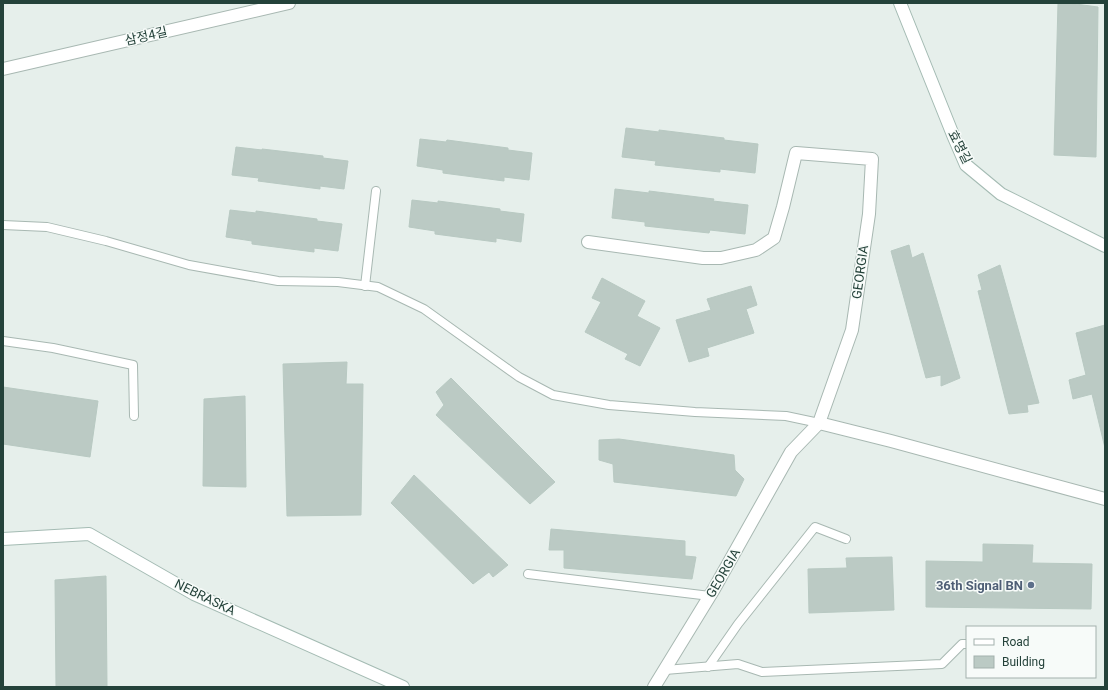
<svg xmlns="http://www.w3.org/2000/svg" width="1108" height="690" font-family="Roboto,'Noto Sans KR',sans-serif">
  <style>
    .building { fill: #bbcac4; stroke: #b8c9c2 }
    .lines { fill: none; stroke-linecap: round; stroke-linejoin: round }
    .lane-casing { stroke: #a8b8b2; stroke-width: 10 }
    .street-casing { stroke: #a8b8b2; stroke-width: 14 }
    .secondary-casing { stroke: #a4bbb3; stroke-width: 14 }
    .lane { stroke: #fff; stroke-width: 8 }
    .street { stroke: #fff; stroke-width: 12 }
    .secondary { stroke: #fff; stroke-width: 12 }
    .service-dot { fill: #5c6f8a; stroke: #f7fbf9; stroke-width: 1.5 }
    .labels { text-anchor: middle; dominant-baseline: central; stroke-width: 3; stroke-linejoin: round; paint-order: stroke }
    .street-label { font-size: 13px; fill: #24423a; stroke: #f7fbf9 }
    .service-label { font-size: 13px; font-weight: bold; fill: #4e5e75; stroke: #f7fbf9; text-anchor: end }
  </style>
  <rect width="100%" height="100%" fill="#e6efeb"/>
  <g class="building">
    <path d="M 1058,3 L 1068,3 L 1098,7 L 1096,157 L 1054,155 Z"/>
    <path d="M 626,128 L 659,132 L 659,130 L 724,138 L 724,140 L 758,144 L 755,173 L 720,169 L 720,172 L 655,165 L 656,161 L 622,157 Z"/>
    <path d="M 420,139 L 446,142 L 447,140 L 508,148 L 508,150 L 532,153 L 529,180 L 504,177 L 504,181 L 443,173 L 443,170 L 417,166 Z"/>
    <path d="M 236,147 L 262,150 L 262,149 L 323,156 L 323,158 L 348,161 L 344,189 L 320,186 L 320,189 L 258,181 L 259,178 L 232,175 Z"/>
    <path d="M 615,189 L 649,193 L 649,191 L 714,199 L 713,201 L 748,205 L 745,234 L 710,230 L 709,233 L 645,226 L 645,222 L 612,218 Z"/>
    <path d="M 412,200 L 438,203 L 438,201 L 500,209 L 500,211 L 524,214 L 521,242 L 496,238 L 496,242 L 435,234 L 435,231 L 409,227 Z"/>
    <path d="M 230,210 L 256,213 L 256,211 L 317,219 L 317,221 L 342,224 L 338,251 L 314,248 L 314,252 L 252,244 L 252,241 L 226,237 Z"/>
    <path d="M 909,245 L 912,258 L 923,253 L 960,378 L 941,386 L 941,375 L 926,378 L 891,251 Z"/>
    <path d="M 1000,265 L 1039,403 L 1027,405 L 1028,412 L 1009,414 L 978,291 L 982,290 L 978,275 Z"/>
    <path d="M 602,278 L 645,301 L 637,316 L 660,328 L 640,366 L 625,359 L 628,354 L 585,332 L 601,302 L 592,298 Z"/>
    <path d="M 751,286 L 757,305 L 746,309 L 754,333 L 707,348 L 709,356 L 689,362 L 676,320 L 711,310 L 707,299 Z"/>
    <path d="M 1105,325 L 1105,448 L 1092,394 L 1073,399 L 1069,380 L 1086,375 L 1076,333 Z"/>
    <path d="M 347,362 L 346,384 L 363,384 L 361,515 L 287,516 L 283,364 Z"/>
    <path d="M 451,378 L 555,482 L 530,504 L 436,415 L 444,405 L 436,392 Z"/>
    <path d="M 3,387 L 98,401 L 90,457 L 3,444 Z"/>
    <path d="M 245,396 L 246,487 L 203,486 L 204,399 Z"/>
    <path d="M 619,439 L 734,455 L 735,470 L 744,479 L 736,496 L 614,482 L 613,464 L 599,460 L 599,440 Z"/>
    <path d="M 414,475 L 508,565 L 493,577 L 489,572 L 473,584 L 391,503 Z"/>
    <path d="M 551,529 L 685,541 L 685,556 L 696,557 L 692,579 L 564,568 L 564,550 L 549,550 Z"/>
    <path d="M 983,544 L 1033,545 L 1032,563 L 1092,564 L 1091,609 L 926,607 L 926,561 L 983,562 Z"/>
    <path d="M 892,557 L 894,610 L 809,613 L 808,569 L 847,568 L 846,558 Z"/>
    <path d="M 106,576 L 107,687 L 56,687 L 55,580 Z"/>
  </g>
  <g class="lines">
    <g class="lane-casing">
      <g id="lane">
        <path d="M 3,225 L 47,227 L 106,241 L 189,265 L 278,281 L 338,282 L 378,287 L 424,309 L 519,377 L 553,395 L 609,405 L 695,412 L 786,416 L 819,423"/>
        <path d="M 365,286 L 376,191"/>
        <path d="M 3,341 L 53,348 L 133,365 L 134,416"/>
        <path d="M 528,574 L 710,596"/>
        <path d="M 708,667 L 738,624 L 815,527 L 846,539"/>
        <path d="M 665,670 L 738,664 L 762,672 L 942,664 L 962,644 L 967,644"/>
      </g>
    </g>
    <g class="street-casing">
      <g id="street">
        <path d="M 3,69 L 289,3"/>
        <path d="M 588,242 L 703,258 L 721,258 L 756,250 L 774,238 L 783,207 L 796,153 L 872,159 L 869,214 L 852,330 L 819,423 L 791,452 L 714,589 L 654,687"/>
        <path d="M 819,423 L 891,441 L 1105,499"/>
      </g>
    </g>
    <g class="secondary-casing">
      <g id="secondary">
        <path d="M 900,3 L 953,135 L 966,165 L 1001,194 L 1105,246"/>
        <path d="M 3,539 L 89,534 L 194,594 L 403,687"/>
      </g>
    </g>
    <use href="#lane" class="lane"/>
    <use href="#street" class="street"/>
    <use href="#secondary" class="secondary"/>
  </g>
  <circle class="service-dot" cx="1031" cy="585" r="4"/>
  <g class="labels">
    <g class="street-label">
      <text transform="translate(146 36) rotate(-13)">삼정4길</text>
      <text transform="translate(960 147) rotate(63)">효명길</text>
      <text transform="translate(860 272) rotate(-82)">GEORGIA</text>
      <text transform="translate(723 573) rotate(-60)">GEORGIA</text>
      <text transform="translate(205 597) rotate(26)">NEBRASKA</text>
    </g>
    <g class="service-label">
      <text x="1023" y="585">36th Signal BN</text>
    </g>
  </g>
  <rect width="1108" height="690" fill="none" stroke="#24423a" stroke-width="8"/>
  <rect x="966" y="626" width="130" height="52" fill="#f7fbf9" stroke="#a3b1ad"/>
  <rect x="974" y="639" width="20" height="6" fill="#ffffff" stroke="#a3b1ad"/>
  <text x="1002" y="646" font-size="12" fill="#24423a">Road</text>
  <rect x="974" y="656" width="20" height="12" fill="#bbcac4" stroke="#a3b1ad"/>
  <text x="1002" y="666" font-size="12" fill="#24423a">Building</text>
</svg>
